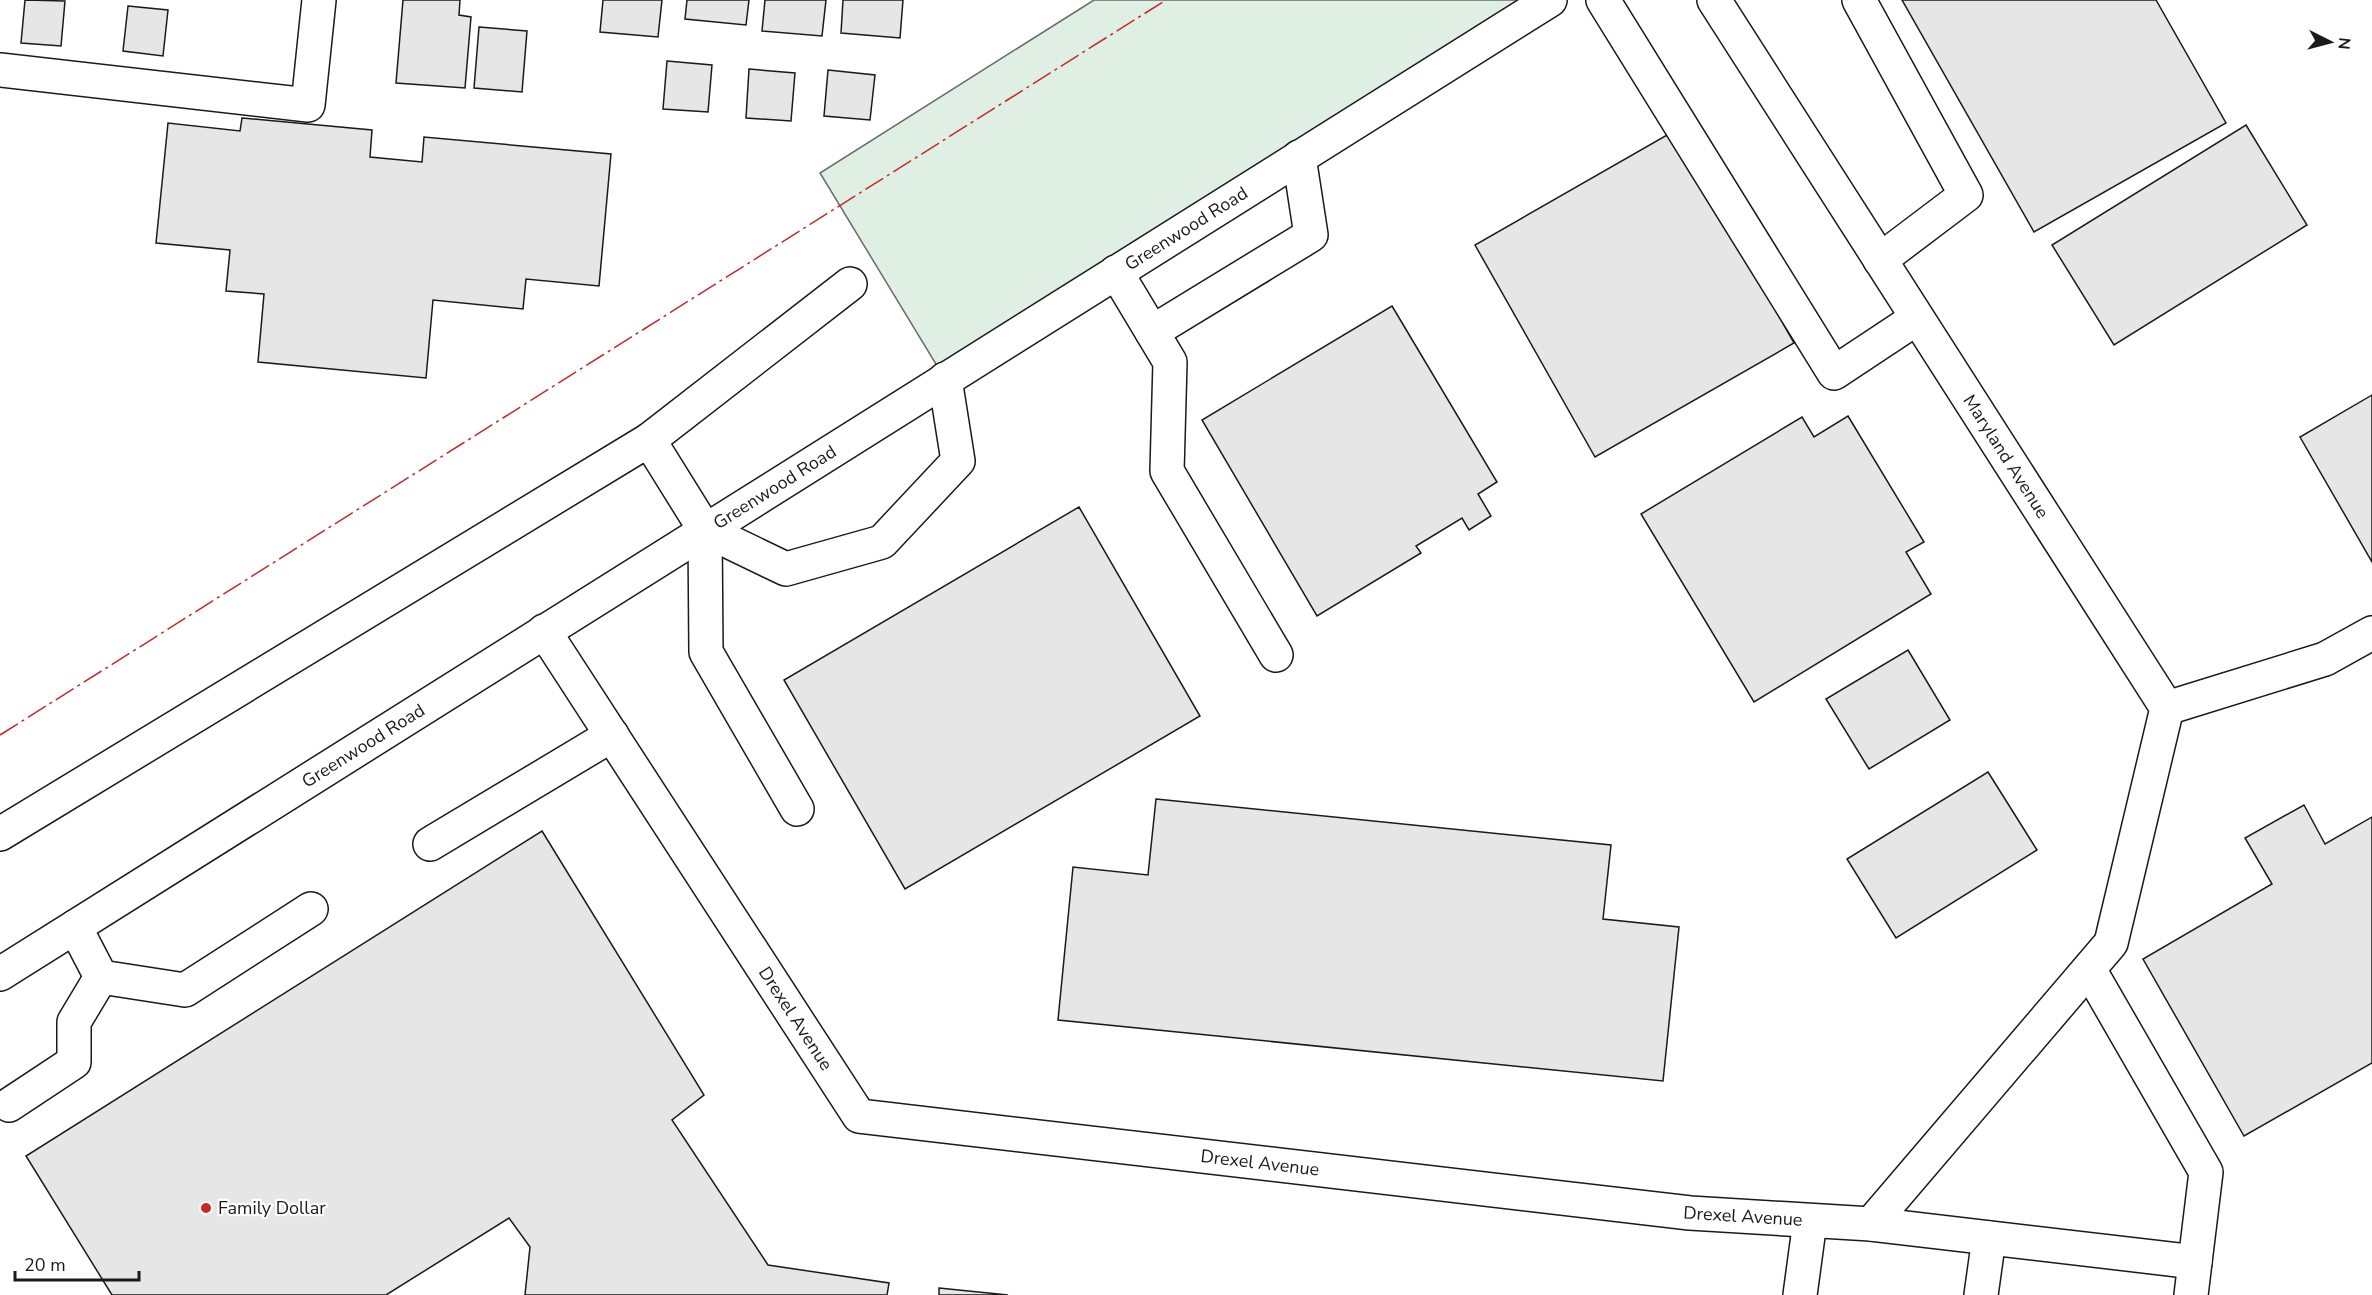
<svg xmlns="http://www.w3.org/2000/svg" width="2372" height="1295" font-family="'Nunito Sans',sans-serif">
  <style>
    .green { fill: #e0efe3; stroke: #6a6a6a; stroke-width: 1.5 }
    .building { fill: #e6e6e6; stroke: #1a1a1a; stroke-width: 1.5 }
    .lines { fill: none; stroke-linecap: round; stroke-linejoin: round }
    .minor-casing { stroke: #1a1a1a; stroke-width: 36 }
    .minor { stroke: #fff; stroke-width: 33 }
    .power { stroke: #c62828; stroke-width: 1.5; stroke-dasharray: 21 4.5 3 4.5; stroke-linecap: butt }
    .poi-dot { fill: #c62828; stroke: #fff; stroke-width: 2 }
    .labels { text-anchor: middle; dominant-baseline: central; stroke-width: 4.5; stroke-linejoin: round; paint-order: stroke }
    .street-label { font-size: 18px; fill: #1a1a1a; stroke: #fff }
    .poi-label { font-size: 18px; fill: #1a1a1a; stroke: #fff; text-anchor: start }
  </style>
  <rect width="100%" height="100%" fill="#fff"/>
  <path class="green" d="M 1094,0 L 1547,0 L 945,379 L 820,173 Z"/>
  <g class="building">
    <path d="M 25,0 L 65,1 L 61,46 L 21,43 Z"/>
    <path d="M 403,0 L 460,0 L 459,15 L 471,17 L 465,88 L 396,83 Z"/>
    <path d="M 603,0 L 662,0 L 658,37 L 600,32 Z"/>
    <path d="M 687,0 L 749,0 L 746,25 L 685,19 Z"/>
    <path d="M 765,0 L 826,0 L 822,36 L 762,31 Z"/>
    <path d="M 843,0 L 903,0 L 900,38 L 841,33 Z"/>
    <path d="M 1902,0 L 2156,0 L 2226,123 L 2034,232 Z"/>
    <path d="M 128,6 L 168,10 L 163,56 L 123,51 Z"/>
    <path d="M 479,27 L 527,31 L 522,92 L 474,88 Z"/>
    <path d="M 667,61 L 712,65 L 708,112 L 663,109 Z"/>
    <path d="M 749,69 L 795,73 L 791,121 L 746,118 Z"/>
    <path d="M 828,70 L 875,75 L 870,120 L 824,116 Z"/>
    <path d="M 242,118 L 372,130 L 370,157 L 422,162 L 424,137 L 611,154 L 599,286 L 526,279 L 523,309 L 433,300 L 426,378 L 258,362 L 264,294 L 226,291 L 230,250 L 156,243 L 168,123 L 240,131 Z"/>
    <path d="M 2246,125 L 2307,225 L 2114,345 L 2052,245 Z"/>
    <path d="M 1674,131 L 1794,343 L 1595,457 L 1475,245 Z"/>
    <path d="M 1392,306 L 1497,482 L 1478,494 L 1491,516 L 1469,530 L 1462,518 L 1416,546 L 1421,553 L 1317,616 L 1202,420 Z"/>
    <path d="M 2372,395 L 2372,562 L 2300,437 Z"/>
    <path d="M 1848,416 L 1924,542 L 1906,552 L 1931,594 L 1754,702 L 1641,514 L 1802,417 L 1814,437 Z"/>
    <path d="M 1079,507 L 1200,716 L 905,889 L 784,680 Z"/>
    <path d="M 1908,650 L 1950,720 L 1869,769 L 1826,699 Z"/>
    <path d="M 1988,772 L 2037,850 L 1896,938 L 1847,859 Z"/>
    <path d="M 1156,799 L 1611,845 L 1603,919 L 1679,927 L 1663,1081 L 1058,1020 L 1073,867 L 1148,875 Z"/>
    <path d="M 2304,805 L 2325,844 L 2372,817 L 2372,1063 L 2244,1136 L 2143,959 L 2272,884 L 2245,838 Z"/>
    <path d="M 542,831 L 704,1095 L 672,1120 L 768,1265 L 889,1283 L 887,1295 L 525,1295 L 530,1247 L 509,1218 L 386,1295 L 112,1295 L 26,1156 Z"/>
    <path d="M 939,1288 L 1008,1295 L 939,1295 Z"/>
  </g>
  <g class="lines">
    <g class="minor-casing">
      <g id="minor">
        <path d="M 1603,0 L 1834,373 L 1917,318"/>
        <path id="s1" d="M 1714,0 L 2167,708 L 2111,943 L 1871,1224"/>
        <path d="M 1859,0 L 1966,195 L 1880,260"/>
        <path d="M 0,70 L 308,105 L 319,0"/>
        <path d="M 1116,272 L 1170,362 L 1167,471 L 1276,655"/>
        <path d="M 1152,332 L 1311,235 L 1299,157"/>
        <path d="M 649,440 L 850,284"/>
        <path d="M 705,530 L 786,569 L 882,542 L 958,461 L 945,379"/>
        <path id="s2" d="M 544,631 L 859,1116 L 1690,1213 L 1871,1224 L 2195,1262"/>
        <path d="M 2167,708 L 2325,659 L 2372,633"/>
        <path d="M 0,834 L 649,440 L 705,530 L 706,652 L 797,809"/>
        <path d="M 430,844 L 612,735"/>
        <path d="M 75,927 L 101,977 L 185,990 L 311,909"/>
        <path d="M 2089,969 L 2206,1172 L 2191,1295"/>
        <path id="s3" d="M 0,974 L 1550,0"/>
        <path d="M 9,1105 L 74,1062 L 74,1022 L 101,977"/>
        <path d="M 1800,1295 L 1810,1221"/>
        <path d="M 1981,1295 L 1989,1238"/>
      </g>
    </g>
    <use href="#minor" class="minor"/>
    <path class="power" d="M 0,735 L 1166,0"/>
  </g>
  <circle class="poi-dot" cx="206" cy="1208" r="6"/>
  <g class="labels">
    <g class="street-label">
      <text stroke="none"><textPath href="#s3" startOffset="1401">Greenwood Road</textPath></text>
      <text stroke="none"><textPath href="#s1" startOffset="542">Maryland Avenue</textPath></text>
      <text stroke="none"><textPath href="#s3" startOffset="915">Greenwood Road</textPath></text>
      <text stroke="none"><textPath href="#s3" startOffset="429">Greenwood Road</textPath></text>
      <text stroke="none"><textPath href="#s2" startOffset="462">Drexel Avenue</textPath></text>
      <text stroke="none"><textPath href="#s2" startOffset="982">Drexel Avenue</textPath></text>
      <text stroke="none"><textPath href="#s2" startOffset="1468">Drexel Avenue</textPath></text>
    </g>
    <g class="poi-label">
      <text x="218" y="1208">Family Dollar</text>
    </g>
  </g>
  <g transform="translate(2330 42) rotate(96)" stroke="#ffffff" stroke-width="4.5" paint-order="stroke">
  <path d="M0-4.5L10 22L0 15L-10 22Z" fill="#1a1a1a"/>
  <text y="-9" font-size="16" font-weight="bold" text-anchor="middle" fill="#1a1a1a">N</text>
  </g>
  <path d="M15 1271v9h124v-9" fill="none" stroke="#1a1a1a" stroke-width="3"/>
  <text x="24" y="1271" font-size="18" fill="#1a1a1a" stroke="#ffffff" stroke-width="4.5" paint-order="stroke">20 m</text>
</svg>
